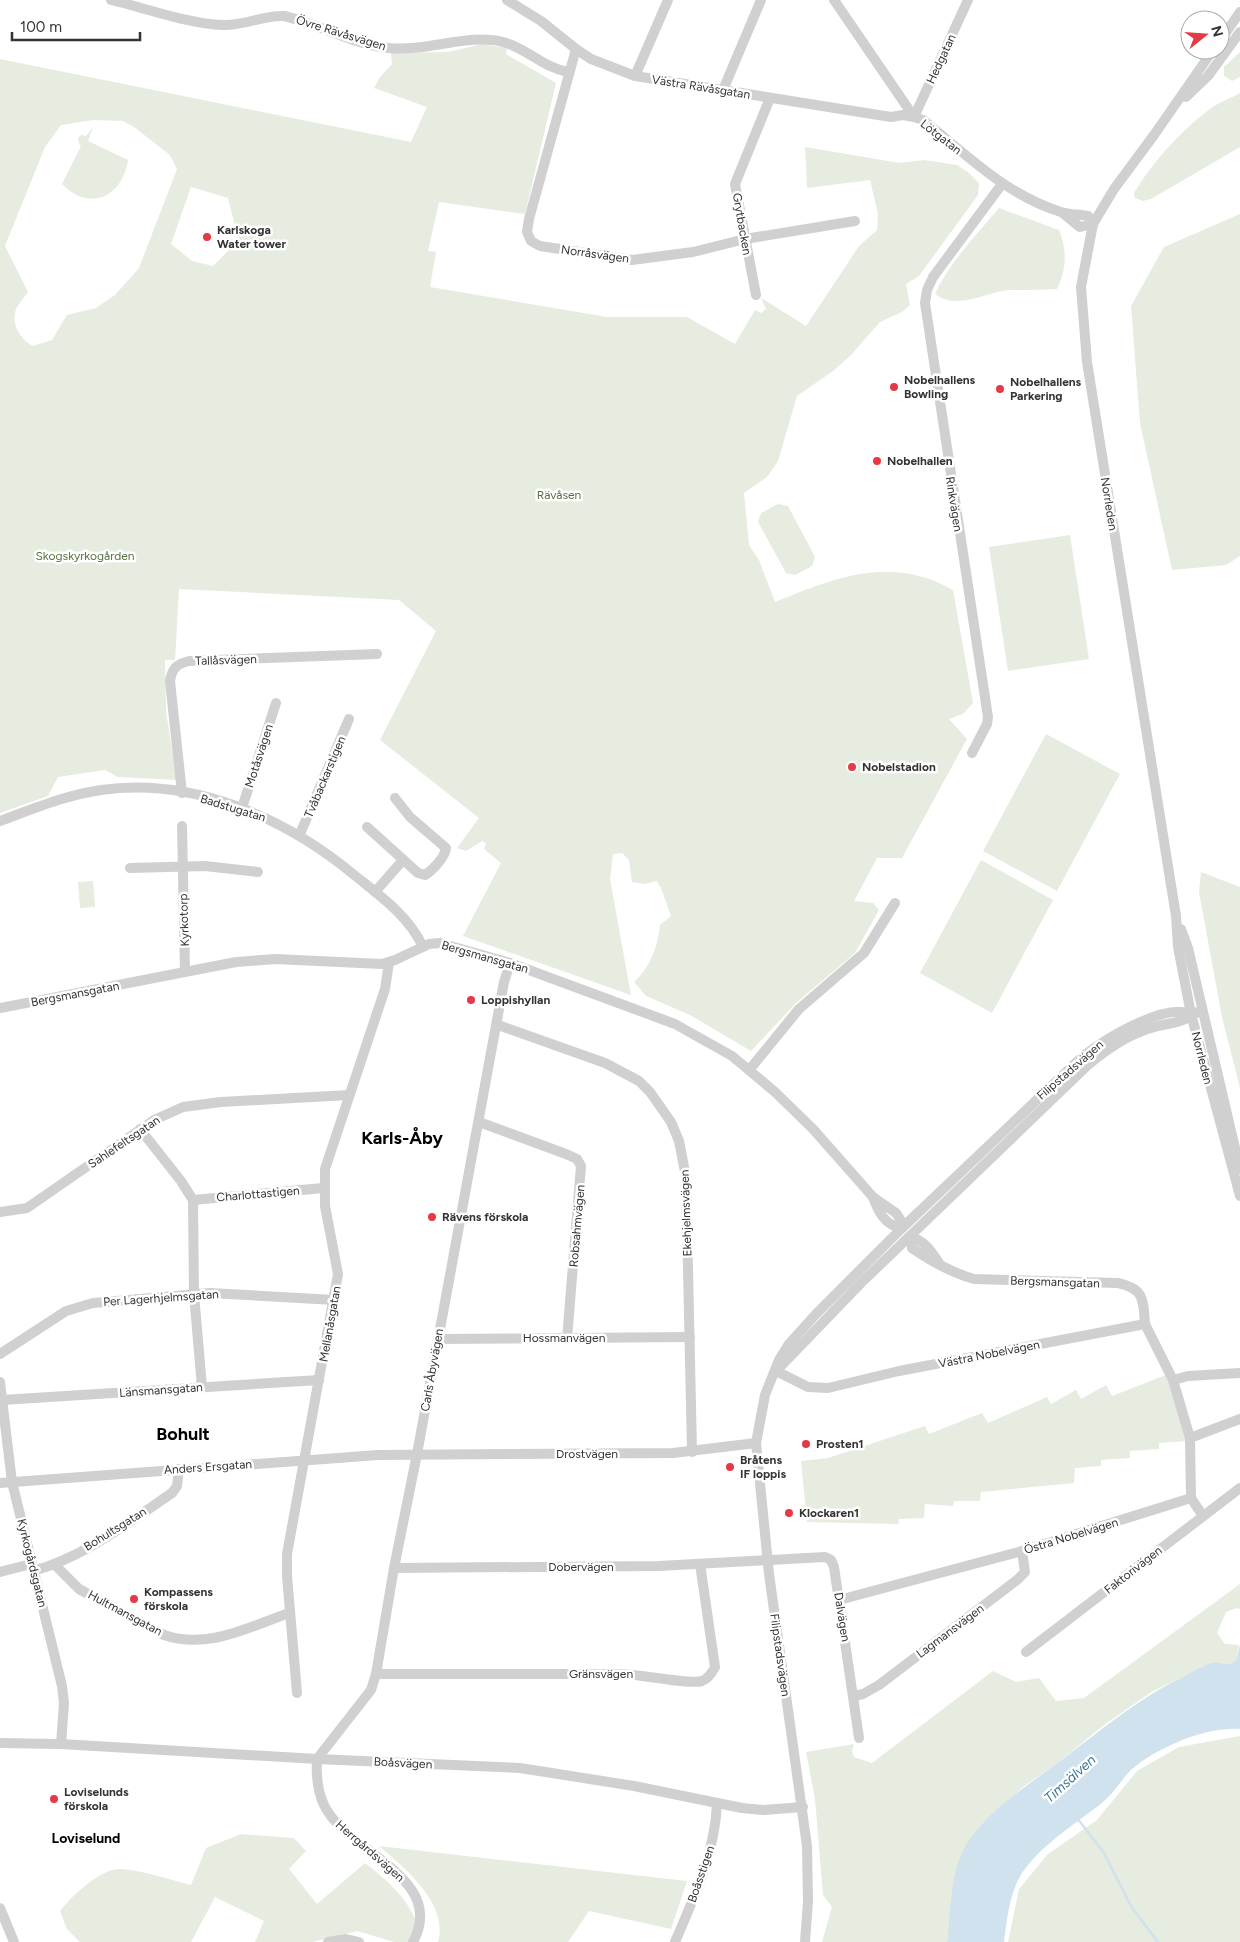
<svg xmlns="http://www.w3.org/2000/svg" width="1240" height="1942" font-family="Figtree,sans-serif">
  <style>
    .green { fill: #e6ecdf; fill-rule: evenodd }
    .water { fill: #cfe2ee }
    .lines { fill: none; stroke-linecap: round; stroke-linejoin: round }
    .stream { stroke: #cfe2ee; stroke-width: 2.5 }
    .minor { stroke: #d0d0d0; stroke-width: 10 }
    .poi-dot { fill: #e63946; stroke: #fff; stroke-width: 2 }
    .labels { text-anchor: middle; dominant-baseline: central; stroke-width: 5; stroke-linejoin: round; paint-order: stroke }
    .street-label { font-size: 12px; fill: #333; stroke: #fff }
    .poi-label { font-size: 12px; font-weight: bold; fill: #333; stroke: #fff; text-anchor: start }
    .park-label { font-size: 12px; fill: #56703f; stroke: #fff }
    .water-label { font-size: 14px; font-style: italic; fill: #3f7597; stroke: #fff }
    .neighbourhood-label { font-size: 14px; font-weight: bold; fill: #000; stroke: #fff }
    .district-label { font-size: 18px; font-weight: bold; fill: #000; stroke: #fff }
  </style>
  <rect width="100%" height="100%" fill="#fff"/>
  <g class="green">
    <path d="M 482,44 L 507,48 L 506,54 L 556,83 L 525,214 L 439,202 L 428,251 L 436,252 L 430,287 L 607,317 L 687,317 L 735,344 L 755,310 L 761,313 L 766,309 L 761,298 L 806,326 L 859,246 L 877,230 L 878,214 L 870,180 L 807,188 L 805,147 L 900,163 L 924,160 L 957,165 L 969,173 L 979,183 L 978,195 L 919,276 L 906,284 L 910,305 L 902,312 L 880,322 L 850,356 L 833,371 L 797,396 L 778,461 L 767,477 L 744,493 L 749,545 L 759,560 L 775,602 C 837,577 891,555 953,590 L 973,703 L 963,714 L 949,719 L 967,739 L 902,858 L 877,858 L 854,901 L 873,903 L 879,910 L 855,953 L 796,1003 L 751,1051 L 690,1015 L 646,996 L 634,982 C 650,968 658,946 660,925 L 671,916 L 661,888 L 657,881 L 644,884 L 632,882 L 629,860 L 622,853 L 613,854 L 610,879 L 631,995 L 463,936 L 501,863 L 484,849 L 486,843 L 482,841 L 466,851 L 457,848 L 479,818 L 380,740 L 436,631 L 399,600 L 179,589 L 175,660 L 165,660 L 166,712 L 177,780 L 118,777 L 105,770 L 58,777 L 48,796 L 0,813 L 0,59 L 411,142 L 427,107 L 374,88 L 380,77 L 392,64 L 391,53 L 448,52 ZM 93,120 L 123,121 L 134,127 L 170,155 L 177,169 L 139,268 L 115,295 L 96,308 L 67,315 L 52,340 L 33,346 C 22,341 12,327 15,313 C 16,306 24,298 28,292 L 5,246 L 45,147 L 61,125 ZM 191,187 L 228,198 L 234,222 L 236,243 L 213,266 L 192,261 L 171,244 Z"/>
    <path d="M 1240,52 L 1240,77 L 1232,81 L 1224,76 L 1224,67 Z"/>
    <path d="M 1240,93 L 1240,147 L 1151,199 L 1143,201 L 1135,198 L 1134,193 C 1152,163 1178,134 1206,112 C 1215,104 1229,99 1240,93 Z"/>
    <path d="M 93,127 L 88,141 L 128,160 C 123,196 90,213 62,184 L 81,146 L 79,144 L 78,138 L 81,135 L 86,136 Z"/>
    <path d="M 999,208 L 1059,230 C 1067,250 1067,269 1057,289 C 1041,290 1026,290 1010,290 C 985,292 958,311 935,294 C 950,262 976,235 999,208 Z"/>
    <path d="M 1240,214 L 1240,556 L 1226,565 L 1172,570 L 1140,423 L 1131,306 L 1164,247 Z"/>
    <path d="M 778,504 L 788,506 L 815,557 L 812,566 L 795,575 L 786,573 L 758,522 L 761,513 Z"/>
    <path d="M 1070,535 L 1089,659 L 1008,671 L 989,547 Z"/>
    <path d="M 1046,734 L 1120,774 L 1057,891 L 983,851 Z"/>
    <path d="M 981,860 L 1053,900 L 992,1013 L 920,973 Z"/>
    <path d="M 1201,872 L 1240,887 L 1240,1088 L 1222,1017 L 1199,892 Z"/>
    <path d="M 93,881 L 95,907 L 80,908 L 78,882 Z"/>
    <path d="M 1166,1375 L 1179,1411 L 1186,1441 L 1159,1443 L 1159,1449 L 1130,1451 L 1130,1458 L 1101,1460 L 1101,1466 L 1075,1468 L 1074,1483 L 981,1492 L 980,1501 L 954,1501 L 953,1506 L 925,1504 L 924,1518 L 899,1519 L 898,1524 L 807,1522 L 801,1461 L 828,1458 L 925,1426 L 929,1434 L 982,1413 L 988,1423 L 1047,1397 L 1051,1404 L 1076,1390 L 1081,1399 L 1106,1385 L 1112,1396 Z"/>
    <path d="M 1240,1584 L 1240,1609 L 1237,1608 L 1226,1612 L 1217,1633 L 1225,1644 L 1239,1645 L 1236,1660 L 1231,1664 L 1214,1663 L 1153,1691 L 1104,1725 L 1056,1764 L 1023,1787 L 982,1824 L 966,1846 L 955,1884 L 947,1942 L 822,1942 L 832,1907 L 823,1895 L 815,1799 L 806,1752 L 854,1744 L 852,1751 L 854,1757 L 872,1763 L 993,1671 L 1016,1682 L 1039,1678 L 1056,1701 L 1084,1698 Z"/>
    <path d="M 1240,1736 L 1240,1942 L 1008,1942 L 1019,1889 L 1048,1854 L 1097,1820 L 1137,1771 L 1179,1747 Z"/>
    <path d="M 241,1834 L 294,1838 L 306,1851 L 289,1869 L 317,1904 L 365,1863 C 392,1884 413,1903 421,1936 L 411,1942 L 394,1942 L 357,1931 L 312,1942 L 255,1942 L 264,1921 L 215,1897 L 191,1942 L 80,1942 L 67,1929 L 60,1911 C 72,1896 100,1869 119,1869 C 137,1869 172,1880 191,1885 L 206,1848 Z"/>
    <path d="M 379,1846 L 687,1881 L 671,1929 L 589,1911 L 568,1942 L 438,1942 C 449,1904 405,1868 379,1846 Z"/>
  </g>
  <path class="water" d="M 1240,1645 L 1240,1729 C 1206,1726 1156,1748 1131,1770 C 1121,1780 1114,1793 1103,1802 C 1077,1823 1045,1842 1025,1869 C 1010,1888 1007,1919 1004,1942 L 947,1942 C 951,1912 950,1872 966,1845 C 988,1810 1024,1788 1056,1764 C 1098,1733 1134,1701 1181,1678 C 1191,1673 1202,1666 1212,1663 C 1218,1662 1225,1664 1231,1664 L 1236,1660 Z"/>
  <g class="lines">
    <path class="stream" d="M 1077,1818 L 1104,1853 L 1132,1908 L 1158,1942"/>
    <g class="minor">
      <path d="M 111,0 C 145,8 189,24 223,25 C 244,26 263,15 284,16 C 320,24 353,45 389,48 C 426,52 470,33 503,42 C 528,49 540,66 568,72"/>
      <path d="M 507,0 L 541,21 L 576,49 L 591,59 L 635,76 L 891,117 L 903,115 L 914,117 L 968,0"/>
      <path d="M 834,0 L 914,117 L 923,120 C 967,155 1006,195 1061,212 C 1070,215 1079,214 1088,216 L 1093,224"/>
      <path d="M 1220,41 L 1240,12"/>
      <path d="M 576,49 L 529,219 L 527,232 L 531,241 L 540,246 L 632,260 L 693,252 L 745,239 L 855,221"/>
      <path d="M 1213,50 L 1154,135 L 1114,189 L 1093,224 L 1081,287 L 1087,362 L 1176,916 L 1178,947 L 1191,1014 L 1240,1196"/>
      <path d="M 635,76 L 668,0"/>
      <path d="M 723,90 L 761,0"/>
      <path d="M 1186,97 L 1208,76 L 1240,32"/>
      <path d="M 1064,214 L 1080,227 L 1093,224"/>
      <path d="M 756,295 L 735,184 L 770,98"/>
      <path d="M 972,753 L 987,724 L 988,717 L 925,303 L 927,290 L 933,277 L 1002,184"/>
      <path d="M 182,793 L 170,681 C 172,669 176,664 189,661 L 377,654"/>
      <path d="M 242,808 L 276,703"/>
      <path d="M 0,821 C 33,809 66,795 101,790 C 192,777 284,817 353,874 C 379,895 409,916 423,947"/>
      <path d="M 182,826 L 185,972"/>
      <path d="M 367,827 L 418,873 L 425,875 C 433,870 445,857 446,848 L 410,817 L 395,798"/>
      <path d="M 300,834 L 349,719"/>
      <path d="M 130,868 L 205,866 L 258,872"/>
      <path d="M 375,892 L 403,860"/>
      <path d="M 1181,929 L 1188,948 L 1240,1169"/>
      <path d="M 0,1008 L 236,962 L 275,959 L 382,964 L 395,960 L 429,944 L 440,943 L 510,963 L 675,1024 L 732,1056 L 775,1092 L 813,1129 L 873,1197 L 896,1213 L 900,1219 L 902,1228"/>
      <path d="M 498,1025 L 605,1063 L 639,1081 L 650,1092 L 671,1122 L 679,1141 L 686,1177 L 692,1452"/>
      <path d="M 750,1069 L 799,1009 L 864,953 L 895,903"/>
      <path d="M 479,1122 L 566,1154 L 577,1159 L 581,1166 L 567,1339"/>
      <path d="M 140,1129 L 181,1181 L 193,1200 L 194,1294 L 202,1387"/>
      <path d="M 873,1197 C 878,1211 885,1226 902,1228"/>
      <path d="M 193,1200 L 323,1188"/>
      <path d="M 0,1212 L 27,1208 L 154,1120 L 183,1107 L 221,1102 L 349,1095"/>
      <path d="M 911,1237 L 912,1248 C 931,1261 952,1273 974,1279 L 1118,1283 C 1145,1289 1143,1300 1145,1324"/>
      <path d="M 911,1237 C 925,1241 931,1251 939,1263"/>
      <path d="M 438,1339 L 690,1337"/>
      <path d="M 0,1354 L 66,1311 L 93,1303 L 210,1293 L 335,1300"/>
      <path d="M 779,1368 L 861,1283 L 1088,1065 C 1107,1049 1127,1035 1151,1028 C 1162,1024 1175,1024 1185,1019 C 1191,1016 1195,1013 1202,1010"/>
      <path d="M 776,1371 L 808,1387 L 828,1388 L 899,1371 L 1145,1324 L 1173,1380 L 1190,1438"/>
      <path d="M 1173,1380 L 1188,1376 L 1240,1373"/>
      <path d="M 0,1382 L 12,1482 L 62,1686 L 64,1703 L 61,1744"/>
      <path d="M 2,1400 L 319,1380"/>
      <path d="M 0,1483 L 378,1455 L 673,1453 L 756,1443"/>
      <path d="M 1191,1498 L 1203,1516"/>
      <path d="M 55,1565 L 79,1589 L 164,1635 C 207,1650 249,1627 289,1613"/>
      <path d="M 394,1568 L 659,1566 L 825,1557 L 831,1560 L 834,1567 L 859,1738"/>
      <path d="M 33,1571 C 83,1558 129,1522 172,1493 L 177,1486 L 179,1469"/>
      <path d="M 0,1572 L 31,1564"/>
      <path d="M 839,1600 L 1022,1551 L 1191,1498 L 1190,1438 L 1240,1419"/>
      <path d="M 1026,1652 L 1240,1488"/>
      <path d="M 376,1674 L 622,1674 C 638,1674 692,1685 702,1681 C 709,1678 712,1673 715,1667 L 700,1564"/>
      <path d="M 297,1693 L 287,1576 L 287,1554 L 338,1274 L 325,1206 L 325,1169 L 385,989 L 389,963"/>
      <path d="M 854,1696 L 863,1694 L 879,1685 L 1017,1580 L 1025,1572 L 1022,1551"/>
      <path d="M 0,1743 L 61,1744 L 317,1759 L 520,1768 L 634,1786 L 742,1808 L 763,1810 L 803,1807"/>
      <path d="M 0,1908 L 14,1942"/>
      <path d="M 328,1942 L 346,1939 L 359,1942"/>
      <path d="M 413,1942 C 448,1877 346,1852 324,1805 C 317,1790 316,1775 317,1759 L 371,1690 L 376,1674 L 394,1568 L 417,1454 L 504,982 L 510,963"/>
      <path d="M 675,1942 C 694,1898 715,1852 717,1804"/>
      <path d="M 805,1942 L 808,1901 L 807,1846 L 769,1574 L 756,1443 L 765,1395 L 779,1360 L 789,1344 L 816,1314 L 902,1228 L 1081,1058 C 1102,1041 1164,1002 1191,1014"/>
    </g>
  </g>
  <g class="poi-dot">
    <circle cx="207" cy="237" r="5"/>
    <circle cx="894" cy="387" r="5"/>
    <circle cx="1000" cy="389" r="5"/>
    <circle cx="877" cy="461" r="5"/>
    <circle cx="852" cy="767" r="5"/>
    <circle cx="471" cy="1000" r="5"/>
    <circle cx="432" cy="1217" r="5"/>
    <circle cx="806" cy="1444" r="5"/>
    <circle cx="730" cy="1467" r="5"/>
    <circle cx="789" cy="1513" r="5"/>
    <circle cx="134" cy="1599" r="5"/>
    <circle cx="54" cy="1799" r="5"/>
  </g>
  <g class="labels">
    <g class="street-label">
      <text transform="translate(341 33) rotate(17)">Övre Rävåsvägen</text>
      <text transform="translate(941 59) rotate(-65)">Hedgatan</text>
      <text transform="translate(701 87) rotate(9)">Västra Rävåsgatan</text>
      <text transform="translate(941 137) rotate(38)">Lötgatan</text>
      <text transform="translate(742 224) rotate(80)">Grytbacken</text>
      <text transform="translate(595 254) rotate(8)">Norråsvägen</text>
      <text transform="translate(954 504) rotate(81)">Rinkvägen</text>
      <text transform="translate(1109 504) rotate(81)">Norrleden</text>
      <text transform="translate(226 660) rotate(-2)">Tallåsvägen</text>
      <text transform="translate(259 756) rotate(-72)">Motåsvägen</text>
      <text transform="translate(325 777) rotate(-67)">Tvåbackarstigen</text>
      <text transform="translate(233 808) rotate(17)">Badstugatan</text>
      <text transform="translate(184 920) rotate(-92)">Kyrkotorp</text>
      <text transform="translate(485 957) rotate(16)">Bergsmansgatan</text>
      <text transform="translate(75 994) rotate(-11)">Bergsmansgatan</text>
      <text transform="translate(1202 1058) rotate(76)">Norrleden</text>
      <text transform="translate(1070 1070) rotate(-41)">Filipstadsvägen</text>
      <text transform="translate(124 1142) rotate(-34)">Sahlefeltsgatan</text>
      <text transform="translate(258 1194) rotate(-5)">Charlottastigen</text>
      <text transform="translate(686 1213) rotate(-92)">Ekehjelmsvägen</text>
      <text transform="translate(577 1226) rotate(-85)">Robsahmvägen</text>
      <text transform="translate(1055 1282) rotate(2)">Bergsmansgatan</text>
      <text transform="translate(161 1298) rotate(-4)">Per Lagerhjelmsgatan</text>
      <text transform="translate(330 1324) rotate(-80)">Mellanåsgatan</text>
      <text x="564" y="1338">Hossmanvägen</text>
      <text transform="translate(989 1354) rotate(-11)">Västra Nobelvägen</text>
      <text transform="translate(432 1370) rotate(-80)">Carls Åbyvägen</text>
      <text transform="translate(161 1390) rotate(-4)">Länsmansgatan</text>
      <text x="587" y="1454">Drostvägen</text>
      <text transform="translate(208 1467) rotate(-4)">Anders Ersgatan</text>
      <text transform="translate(115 1529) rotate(-32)">Bohultsgatan</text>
      <text transform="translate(1071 1536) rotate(-17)">Östra Nobelvägen</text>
      <text transform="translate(32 1563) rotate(76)">Kyrkogårdsgatan</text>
      <text x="581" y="1567">Dobervägen</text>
      <text transform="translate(1133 1570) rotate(-38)">Faktorivägen</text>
      <text transform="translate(125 1613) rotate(28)">Hultmansgatan</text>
      <text transform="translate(842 1617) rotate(81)">Dalvägen</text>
      <text transform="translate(950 1631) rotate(-37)">Lagmansvägen</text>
      <text transform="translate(780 1655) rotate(82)">Filipstadsvägen</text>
      <text x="601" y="1674">Gränsvägen</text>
      <text transform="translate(403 1763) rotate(3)">Boåsvägen</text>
      <text transform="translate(370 1851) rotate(41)">Herrgårdsvägen</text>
      <text transform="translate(701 1874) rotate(-71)">Boåsstigen</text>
    </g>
    <g class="poi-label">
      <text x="217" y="230">Karlskoga<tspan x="217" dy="14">Water tower</tspan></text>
      <text x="904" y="380">Nobelhallens<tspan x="904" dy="14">Bowling</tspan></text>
      <text x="1010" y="382">Nobelhallens<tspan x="1010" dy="14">Parkering</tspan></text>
      <text x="887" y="461">Nobelhallen</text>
      <text x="862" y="767">Nobelstadion</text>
      <text x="481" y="1000">Loppishyllan</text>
      <text x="442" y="1217">Rävens förskola</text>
      <text x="816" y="1444">Prosten1</text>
      <text x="740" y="1460">Bråtens<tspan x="740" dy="14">IF loppis</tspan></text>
      <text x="799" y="1513">Klockaren1</text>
      <text x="144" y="1592">Kompassens<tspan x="144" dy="14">förskola</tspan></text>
      <text x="64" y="1792">Loviselunds<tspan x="64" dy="14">förskola</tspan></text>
    </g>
    <g class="park-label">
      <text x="559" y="495">Rävåsen</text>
      <text x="85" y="556">Skogskyrkogården</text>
    </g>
    <g class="water-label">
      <text transform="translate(1070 1779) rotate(-42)">Timsälven</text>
    </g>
    <g class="neighbourhood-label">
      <text x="86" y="1838">Loviselund</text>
    </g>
    <g class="district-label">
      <text x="402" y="1138">Karls-Åby</text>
      <text x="183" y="1434">Bohult</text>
    </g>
  </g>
  <g transform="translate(1205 35) rotate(73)"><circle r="24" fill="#ffffff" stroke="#adadad"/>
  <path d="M0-4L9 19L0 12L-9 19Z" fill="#e63946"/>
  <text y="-8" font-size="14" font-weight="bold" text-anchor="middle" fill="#333333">N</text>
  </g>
  <path d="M12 32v8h128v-8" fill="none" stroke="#333333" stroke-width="2.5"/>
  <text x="20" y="32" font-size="15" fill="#333333" stroke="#ffffff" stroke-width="4" paint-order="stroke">100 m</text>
</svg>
